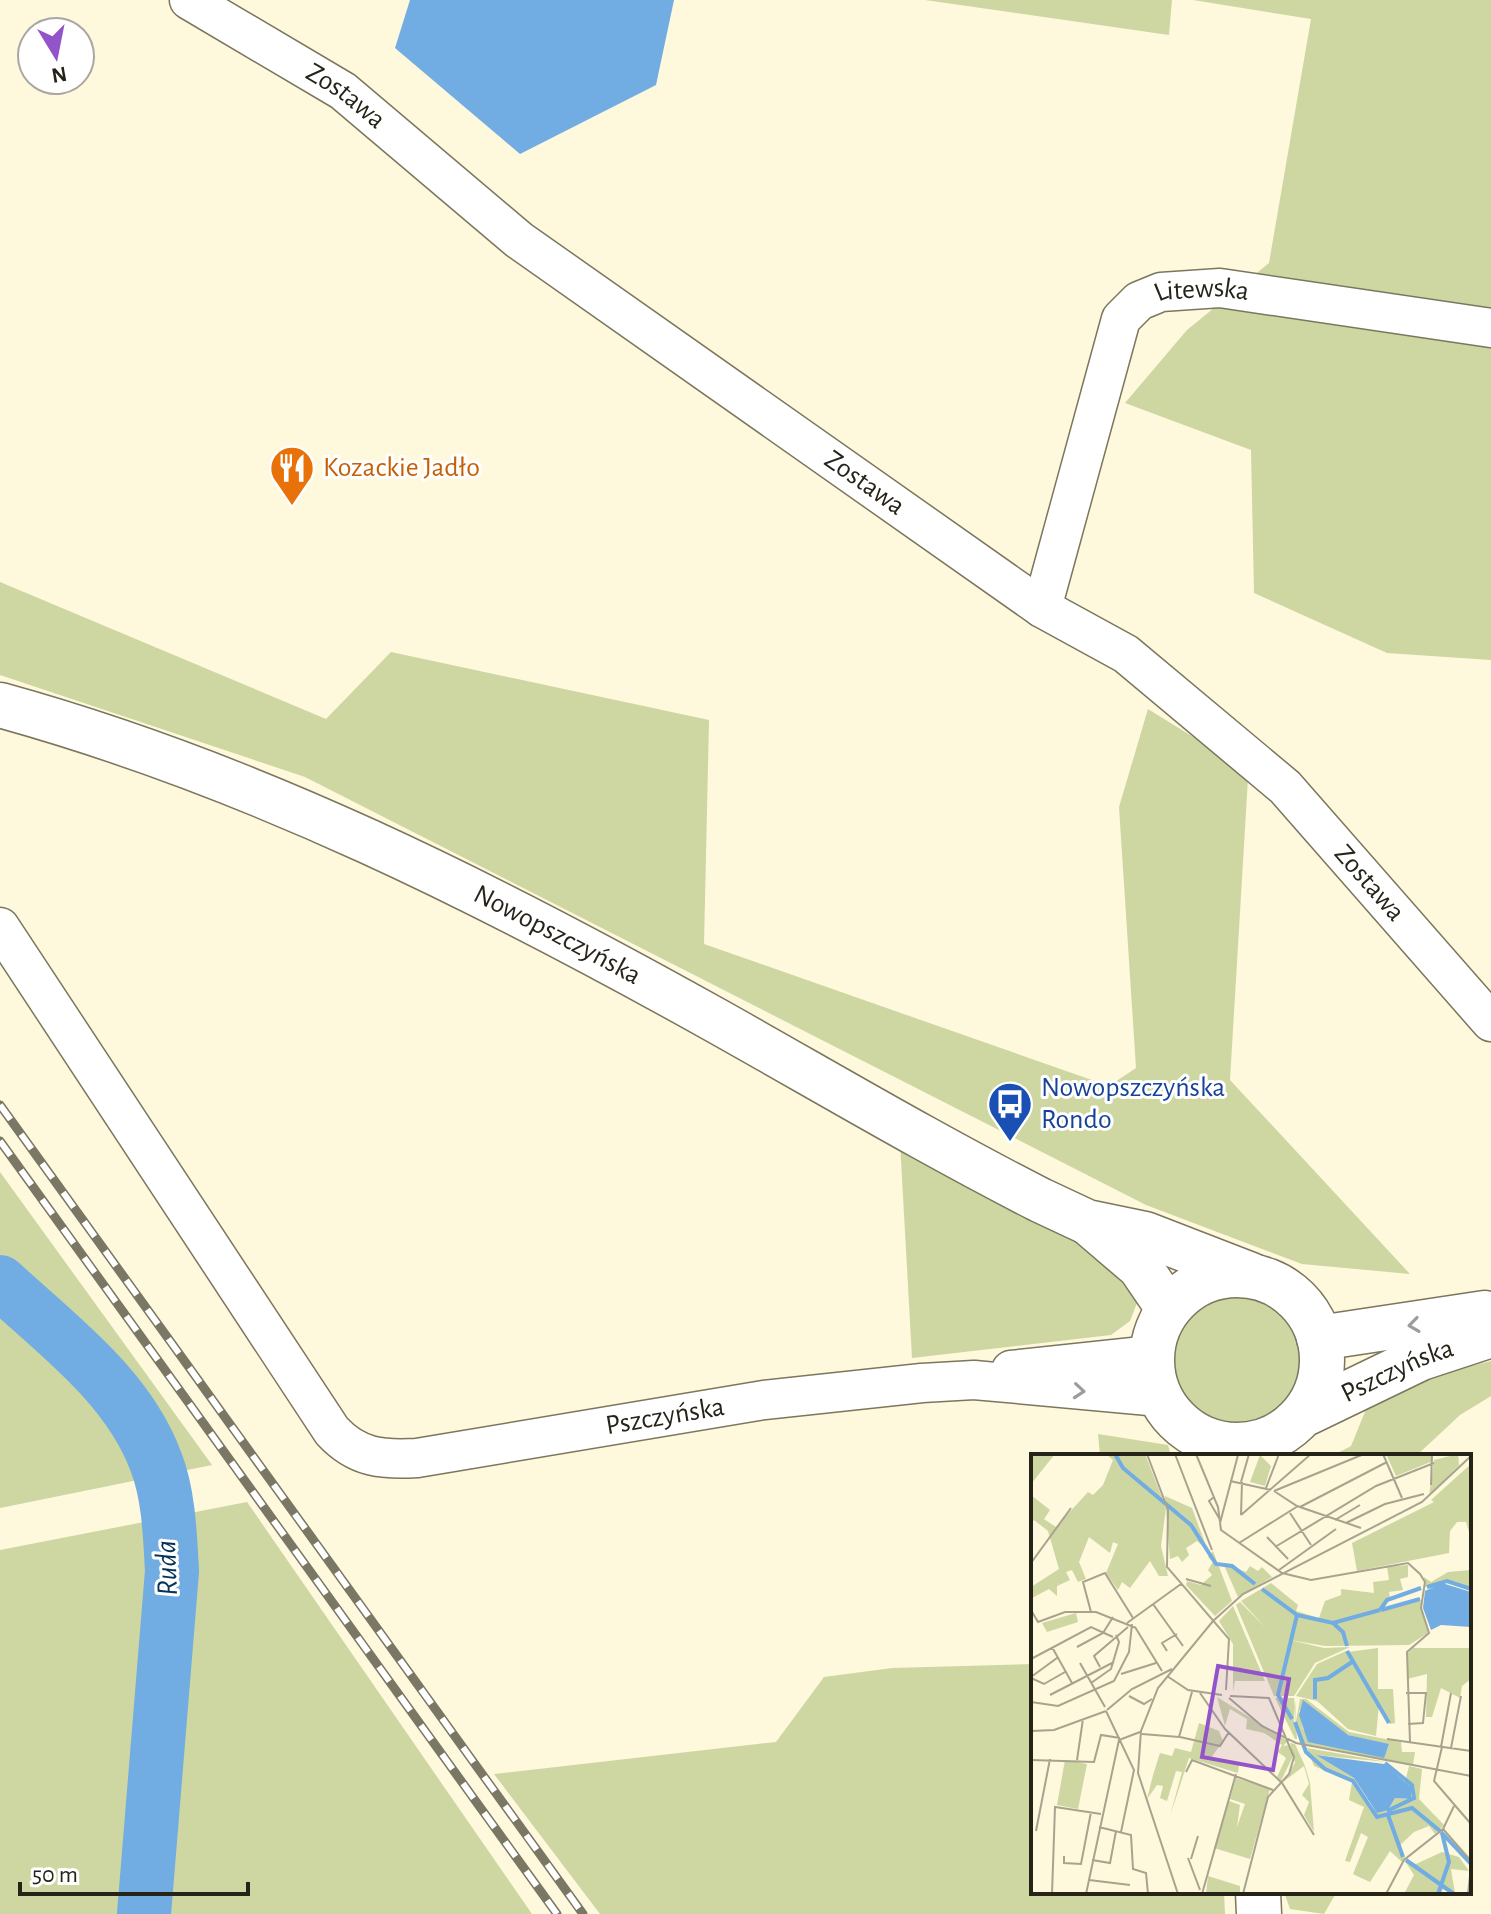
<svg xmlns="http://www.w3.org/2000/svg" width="1491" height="1914" font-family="'Alegreya Sans',sans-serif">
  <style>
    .green { fill: #ced6a2 }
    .water { fill: #71ace2 }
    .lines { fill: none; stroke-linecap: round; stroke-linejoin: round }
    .river { stroke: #71ace2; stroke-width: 54 }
    .minor-casing { stroke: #7b765d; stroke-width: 41 }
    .major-casing { stroke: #7b765d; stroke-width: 47 }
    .minor { stroke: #fff; stroke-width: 38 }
    .major { stroke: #fff; stroke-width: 44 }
    .rail-casing { stroke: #7b7765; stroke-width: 9 }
    .rail { stroke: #fff; stroke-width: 6; stroke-dasharray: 18; stroke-linecap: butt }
    .oneway { stroke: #9d9c98 }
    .labels { text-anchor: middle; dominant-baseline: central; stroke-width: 6; stroke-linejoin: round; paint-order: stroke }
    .street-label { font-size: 28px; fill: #262419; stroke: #fff }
    .food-label { font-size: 28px; fill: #c56008; stroke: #fff; text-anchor: start }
    .transit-label { font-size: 28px; fill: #164399; stroke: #fff; text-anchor: start }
    .water-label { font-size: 30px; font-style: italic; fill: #053256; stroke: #fff }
    .inset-river { fill: none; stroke: #71ace2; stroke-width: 4 }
    .inset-road { fill: none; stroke: #a8a38e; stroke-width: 2 }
    .view { fill: #9354c9; fill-opacity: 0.15; stroke: #9354c9; stroke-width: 4 }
    .inset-edge { fill: none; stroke: #262419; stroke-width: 4 }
  </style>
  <rect width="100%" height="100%" fill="#fef8dc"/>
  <g class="green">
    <path d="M 925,0 L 1172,0 L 1169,35 Z"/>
    <path d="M 1193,0 L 1491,0 L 1491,660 L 1387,653 L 1254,593 L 1251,450 L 1125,403 L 1187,330 L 1269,263 L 1311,19 Z"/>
    <path d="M 0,582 L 326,719 L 391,652 L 709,720 L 704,944 L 1109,1086 L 1136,1068 L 1119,807 L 1148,709 L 1232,761 L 1248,778 L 1230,1080 L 1410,1274 L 1302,1264 L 1146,1205 L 305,777 L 0,675 Z"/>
    <path d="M 900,1142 L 1094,1252 L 1131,1281 L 1137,1303 L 1130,1321 L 1111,1335 L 912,1358 Z"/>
    <path d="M 0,1172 L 212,1465 L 0,1508 Z"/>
    <circle cx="1237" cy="1359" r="64"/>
    <path d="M 1491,1361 L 1491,1396 L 1460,1415 L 1416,1456 L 1332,1456 L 1351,1446 L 1369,1402 L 1440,1374 Z"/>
    <path d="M 1098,1434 L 1168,1445 L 1171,1456 L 1100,1456 Z"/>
    <path d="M 247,1502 L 532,1914 L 0,1914 L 0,1550 Z"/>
    <path d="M 1033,1664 L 1033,1892 L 1224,1892 L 1225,1914 L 600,1914 L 494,1774 L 776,1742 L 824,1677 L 892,1668 Z"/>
    <path d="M 1284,1892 L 1334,1892 L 1335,1895 L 1324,1914 L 1290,1909 Z"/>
  </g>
  <path class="water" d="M 410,0 L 674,0 L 656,85 L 520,154 L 395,48 Z"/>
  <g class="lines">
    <path class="river" d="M 0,1282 C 57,1335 128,1386 156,1462 C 169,1495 170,1536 172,1571 L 144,1914"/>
    <g class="minor-casing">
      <g id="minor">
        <path id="s1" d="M 189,0 L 343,91 L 519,240 L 1042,608 L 1126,654 L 1285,787 L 1491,1022"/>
        <path id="s2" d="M 1042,608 L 1121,319 L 1139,301 L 1161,292 L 1220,288 L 1491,328"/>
        <path id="s3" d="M 0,927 L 332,1431 C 357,1458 382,1460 417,1458 L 764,1400 L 922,1383 L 974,1380 L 1160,1397"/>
        <path d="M 1011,1370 L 1152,1355"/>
      </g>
    </g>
    <g class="major-casing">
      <g id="major">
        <path id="s4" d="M 0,705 C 254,775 488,893 717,1021 C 824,1081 930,1144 1040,1200 L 1087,1222 L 1145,1234 L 1251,1275"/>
        <path d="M 1092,1226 L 1140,1267 L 1168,1308"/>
        <circle cx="1237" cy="1360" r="85"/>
        <path d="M 1319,1338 L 1485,1313"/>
        <path id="s5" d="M 1307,1413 L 1421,1358 L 1491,1335"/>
        <path d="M 1258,1892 L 1259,1914"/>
      </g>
    </g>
    <use href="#minor" class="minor"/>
    <use href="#major" class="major"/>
    <g class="rail-casing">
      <g id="rail">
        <path d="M 0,1105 L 583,1914"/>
        <path d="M 0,1141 L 557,1914"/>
      </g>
    </g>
    <use href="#rail" class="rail"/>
  </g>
  <defs><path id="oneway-chevron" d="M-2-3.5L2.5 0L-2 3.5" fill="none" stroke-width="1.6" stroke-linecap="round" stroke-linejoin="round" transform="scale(2)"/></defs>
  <g class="oneway">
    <use href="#oneway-chevron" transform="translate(1414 1325) rotate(172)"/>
    <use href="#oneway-chevron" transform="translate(1079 1391) rotate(5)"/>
  </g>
  <defs>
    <g id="restaurant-pin" transform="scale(2.3)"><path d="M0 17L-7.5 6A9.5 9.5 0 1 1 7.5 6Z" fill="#e8710a" stroke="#fff"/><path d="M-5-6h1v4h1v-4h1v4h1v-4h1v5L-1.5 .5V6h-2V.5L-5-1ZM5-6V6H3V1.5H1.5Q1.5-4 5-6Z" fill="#fff"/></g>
    <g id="bus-pin" transform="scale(2.3)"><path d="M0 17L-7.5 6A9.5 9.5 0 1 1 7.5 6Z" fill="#1a4fb4" stroke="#fff"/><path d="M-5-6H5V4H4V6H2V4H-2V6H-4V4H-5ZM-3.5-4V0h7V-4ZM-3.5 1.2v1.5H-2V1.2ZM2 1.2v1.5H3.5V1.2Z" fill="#fff"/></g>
  </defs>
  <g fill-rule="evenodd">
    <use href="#restaurant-pin" x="292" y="468"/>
    <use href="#bus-pin" x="1010" y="1104"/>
  </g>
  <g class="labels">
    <g class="street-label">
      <text stroke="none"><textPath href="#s1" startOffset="184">Zostawa</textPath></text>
      <text stroke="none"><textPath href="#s2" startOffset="390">Litewska</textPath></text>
      <text stroke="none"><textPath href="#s1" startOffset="832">Zostawa</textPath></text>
      <text stroke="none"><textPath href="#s1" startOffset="1480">Zostawa</textPath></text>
      <text stroke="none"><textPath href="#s4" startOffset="604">Nowopszczyńska</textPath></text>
      <text stroke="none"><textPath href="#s5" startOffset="100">Pszczyńska</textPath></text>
      <text stroke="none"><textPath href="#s3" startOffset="948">Pszczyńska</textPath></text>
    </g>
    <g class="food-label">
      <text x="323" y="468">Kozackie Jadło</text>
    </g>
    <g class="transit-label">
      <text x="1041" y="1088">Nowopszczyńska<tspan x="1041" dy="32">Rondo</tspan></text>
    </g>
    <g class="water-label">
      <text transform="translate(167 1568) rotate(-92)">Ruda</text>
    </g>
  </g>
  <g transform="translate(1031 1454)">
    <rect width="440" height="440" fill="#fef8dc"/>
    <path d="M 0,0 L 24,0 L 0,30 ZM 75,0 L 114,0 L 135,54 L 130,92 L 137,122 L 128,122 L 119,107 L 99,134 L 91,128 L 87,136 L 75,119 L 87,90 L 82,88 L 79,99 L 58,83 L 48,108 L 55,125 L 47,128 L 41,116 L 35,118 L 39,126 L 26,132 L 26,142 L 18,135 L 1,144 L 0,133 L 28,115 L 17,77 L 3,66 L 0,70 L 0,41 L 19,56 L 13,65 L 25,73 L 57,38 L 62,41 L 72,31 L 82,6 ZM 355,0 L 399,0 L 402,7 L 365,22 ZM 427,0 L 428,11 L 439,0 L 398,42 L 403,6 ZM 229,1 L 240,12 L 234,32 L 219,28 ZM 440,10 L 440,84 L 435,68 L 426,68 L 419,77 L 418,99 L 326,117 L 321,89 L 403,48 L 400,46 ZM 134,42 L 161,54 L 177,97 L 166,87 L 155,94 L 158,101 L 151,108 L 147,102 L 139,105 ZM 182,97 L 201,147 L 184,162 L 155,131 L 156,127 L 170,131 L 181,121 L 177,116 L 182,108 L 177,103 ZM 192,109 L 215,118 L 219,112 L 227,117 L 231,113 L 241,123 L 207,143 ZM 377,111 L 377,123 L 369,125 L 372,136 L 358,138 L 359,144 L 348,155 L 389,145 L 397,179 L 378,191 L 294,192 L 259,186 L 293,194 L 319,193 L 284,209 L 263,242 L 243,242 L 205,151 L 209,148 L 235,174 L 210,147 L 240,129 L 267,151 L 265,157 L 288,164 L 294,147 L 310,141 L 310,135 L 343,139 L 342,128 L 358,126 L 356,113 ZM 440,116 L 440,134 L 415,126 L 394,133 L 393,123 L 400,128 L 417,118 ZM 202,152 L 234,227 L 204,227 L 202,238 L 202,190 L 188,167 ZM 45,159 L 47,168 L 16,178 L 11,169 ZM 347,194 L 347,235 L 362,235 L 364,269 L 359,270 L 317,198 ZM 382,194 L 440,194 L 440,225 L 431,232 L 429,244 L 410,234 L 401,263 L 395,263 L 396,220 L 376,225 L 376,200 ZM 315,197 L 348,250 L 345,282 L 317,275 L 286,247 L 265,242 L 286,210 ZM 186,243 L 257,287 L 252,292 L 258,291 L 262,302 L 250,327 L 246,323 L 255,304 L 247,298 L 251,291 L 233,279 L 215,275 L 216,265 L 199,255 L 194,272 ZM 244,244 L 263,244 L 266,285 L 264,285 ZM 264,244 L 265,267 L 269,245 L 275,245 L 318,278 L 370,288 L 371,298 L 384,298 L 382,311 L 269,289 L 263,269 ZM 268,256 L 317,281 L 358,291 L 356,295 L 272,275 ZM 168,269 L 188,277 L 192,287 L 180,304 L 208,311 L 207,319 L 158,304 L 139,362 L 151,318 L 145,317 L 136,347 L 129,344 L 132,332 L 126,331 L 116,345 L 122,321 L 129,299 L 141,302 L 144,294 L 160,298 ZM 259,289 L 264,290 L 274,312 L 279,329 L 283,378 L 273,361 L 278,348 L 271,341 L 278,330 L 273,312 L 252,328 L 264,309 ZM 276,294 L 356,308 L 285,301 L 323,324 L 342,355 L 357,356 L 364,344 L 380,345 L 374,328 L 378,312 L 391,315 L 388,345 L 413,371 L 404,380 L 398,372 L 383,378 L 367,393 L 374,403 L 371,408 L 359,397 L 339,428 L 326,422 L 322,420 L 337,383 L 330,379 L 319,408 L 314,407 L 333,353 L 318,346 L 321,328 L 283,312 ZM 34,306 L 56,310 L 47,355 L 26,351 ZM 205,324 L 239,335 L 219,405 L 183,394 L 198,347 L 209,351 L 206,373 L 214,350 L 199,345 ZM 411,398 L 428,403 L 438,417 L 420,415 L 424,440 L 412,435 L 410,440 L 373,440 L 383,421 L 374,407 L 385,410 ZM 177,422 L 209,432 L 209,440 L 175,440 Z" fill="#ced6a2" fill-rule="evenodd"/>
    <path d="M 411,129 L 440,138 L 440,173 L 410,171 L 400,176 L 392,154 L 394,137 ZM 272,246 L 317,281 L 358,290 L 353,304 L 277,288 L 268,261 ZM 285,301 L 353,310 L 380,333 L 380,345 L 364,344 L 357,356 L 346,359 L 323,324 Z" fill="#71ace2"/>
    <path class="inset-river" d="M 84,0 L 92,14 L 160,71 L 185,110 L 201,112 L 224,130M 396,133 L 416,127 L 440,135M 231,135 L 266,161 L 247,241 L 261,265M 349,156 L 356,146 L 390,134M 350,156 L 389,145M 266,161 L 302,169 L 349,156M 302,169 L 312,178 L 316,192M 316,197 L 358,269M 284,245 L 284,226 L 297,224 L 321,208M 264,268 L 275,298 L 294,315 L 322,327 L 346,363 L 381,354 L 409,377M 354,309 L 381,331 L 383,344 L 356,357M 357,361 L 372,403M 410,378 L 440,410M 375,406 L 423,440M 407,440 L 418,408 L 411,379"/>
    <path class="inset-road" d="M 116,0 L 137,56 L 136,113 L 198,185 L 195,236M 144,0 L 181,96M 165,0 L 187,53 L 190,76 L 251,119 L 280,126 L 377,109 L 389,120 L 394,128 L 390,154 L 398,179 L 376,198 L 379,288M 352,0 L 371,44M 199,27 L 240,36M 210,28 L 218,0M 400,31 L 401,0M 235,34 L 248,0M 243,37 L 333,0M 243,37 L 266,52 L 330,74M 183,43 L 178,47 L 188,64M 269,53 L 356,8M 259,59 L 280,91M 210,61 L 280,0M 210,61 L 211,28M 304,66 L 329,51M 189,69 L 207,1M 315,69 L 354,50 L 393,40M 236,83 L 257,105M 208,89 L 267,52M 244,93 L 345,32 L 403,9M 0,109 L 40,54M 248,116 L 305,75M 155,125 L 180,132M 122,150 L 152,192M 0,156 L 7,168 L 34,158 L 65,158 L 105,174M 60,158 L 52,128 L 74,119 L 102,164M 96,169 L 150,130M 104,173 L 131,217M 21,193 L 41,229M 46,193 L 72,179 L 82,163M 136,197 L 131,189 L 146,180M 0,205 L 60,173 L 82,183M 49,209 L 74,253M 69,213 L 63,202 L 97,173M 90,220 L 125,209M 136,222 L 157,236 L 191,241M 0,223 L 26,204M 0,224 L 13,230 L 34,218M 60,229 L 80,215 L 88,188 L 85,181M 169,239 L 194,275 L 251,329 L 283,381M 375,239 L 395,239 L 392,269 L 377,270M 19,241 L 83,208M 98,242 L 113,250 L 121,245M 199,242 L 238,244 L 263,303 L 258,320 L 237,343 L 212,440M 198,244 L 231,272 L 265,289 L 440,322M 0,248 L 27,252 L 83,227 L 98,198 L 101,170M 76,256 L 101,235 L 141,215M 75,257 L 103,316 L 90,378M 0,277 L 23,276 L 75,257M 111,280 L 148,283 L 161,238M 149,283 L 189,292 L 198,278M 356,285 L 440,297M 410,293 L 420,239M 411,293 L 403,327 L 440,370M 420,294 L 430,242M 0,306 L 63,308 L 70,281 L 89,284M 46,306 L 52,265M 155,318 L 161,306 L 242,336M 68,373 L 100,381 L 102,415 L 115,419 L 117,440M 412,375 L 440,407M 5,377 L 19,305M 33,402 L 33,409 L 50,410 L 60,358M 157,404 L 169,436M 160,405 L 167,382M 61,406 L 79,409 L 85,377M 58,426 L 99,431M 21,440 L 24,353 L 70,360M 55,440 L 88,286 L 109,278M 147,440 L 107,319 L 110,277 L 127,234 L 182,167 L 212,140 L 391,48 L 440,2M 171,440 L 205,320M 355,440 L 373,406 L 412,375 L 423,352M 437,440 L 440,413"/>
    <path class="view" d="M 187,212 L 258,225 L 242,316 L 171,303 Z"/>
    <rect width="440" height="440" class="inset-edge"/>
  </g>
  <g transform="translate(56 56) rotate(170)"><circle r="38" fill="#ffffff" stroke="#a8a7a3" stroke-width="2"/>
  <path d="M0-6L14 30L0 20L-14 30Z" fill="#9354c9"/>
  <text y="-12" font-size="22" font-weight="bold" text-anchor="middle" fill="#262419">N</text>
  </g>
  <path d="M20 1882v12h228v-12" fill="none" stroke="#262419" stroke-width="4"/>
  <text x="32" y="1882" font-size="24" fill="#262419" stroke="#ffffff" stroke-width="6" paint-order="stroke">50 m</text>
</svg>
